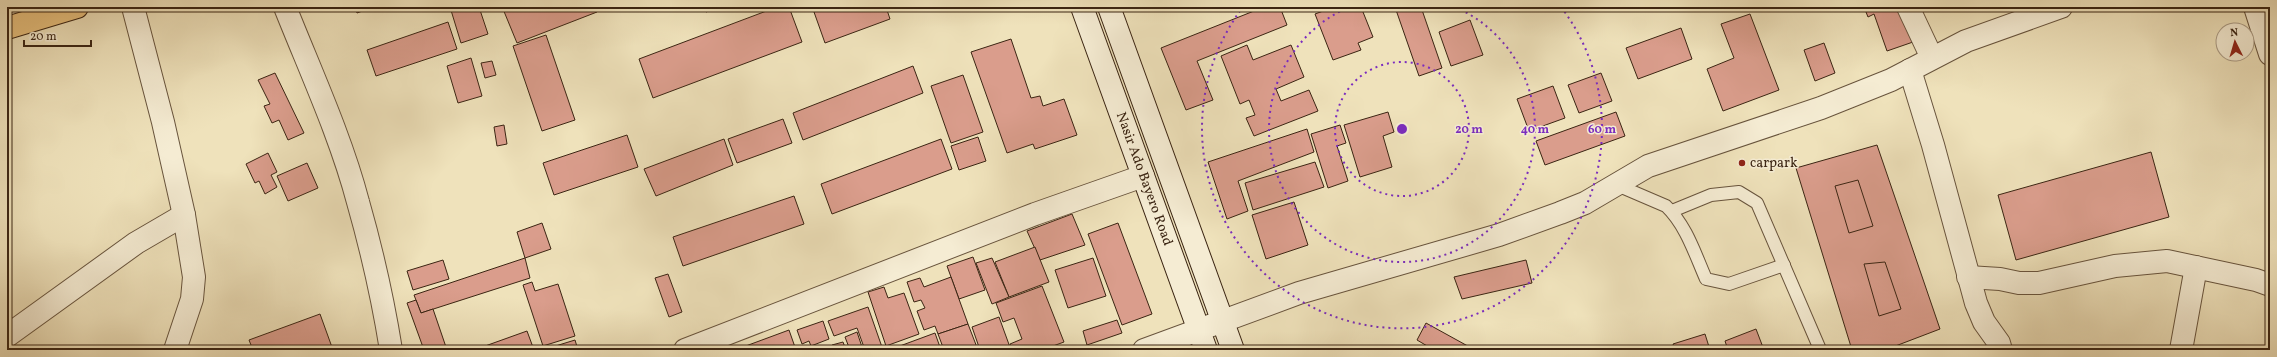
<svg xmlns="http://www.w3.org/2000/svg" width="2277" height="357" font-family="Vollkorn,serif">
  <style>
    .building { fill: #da9d8c; stroke: #3b2513 }
    .lines { fill: none; stroke-linecap: round; stroke-linejoin: round }
    .lane-casing { stroke: #68543d; stroke-width: 14 }
    .street-casing { stroke: #68543d; stroke-width: 24 }
    .secondary-casing { stroke: #3b2513; stroke-width: 24 }
    .primary-casing { stroke: #3b2513; stroke-width: 24 }
    .lane { stroke: #f5ecd3; stroke-width: 12 }
    .street { stroke: #f5ecd3; stroke-width: 22 }
    .secondary { stroke: #f5ecd3; stroke-width: 22 }
    .primary { stroke: #e8c17e; stroke-width: 22 }
    .ring { fill: none; stroke: #7b2cbf; stroke-width: 2; stroke-dasharray: 2 4 }
    .poi-dot { fill: #8f2418; stroke: #f5ecd3; stroke-width: 1.5 }
    .labels { text-anchor: middle; dominant-baseline: central; stroke-width: 3; stroke-linejoin: round; paint-order: stroke }
    .poi-label { font-size: 14px; fill: #3b2513; stroke: #f5ecd3; text-anchor: start }
    .street-label { font-size: 14px; fill: #3b2513; stroke: #f5ecd3 }
    .centre { fill: #7b2cbf; stroke: #f5ecd3; stroke-width: 2 }
    .ring-label { font-size: 12px; text-anchor: middle; font-weight: bold; fill: #7b2cbf; stroke: #f5ecd3; stroke-width: 3; stroke-linejoin: round; paint-order: stroke }
  </style>
  <rect width="100%" height="100%" fill="#efe2bb"/>
  <filter id="stains"><feTurbulence type="fractalNoise" baseFrequency=".005" numOctaves="4"/><feColorMatrix values="0 0 0 0 .2 0 0 0 0 .09 0 0 0 0 .02 0 0 0 .5 -.17"/></filter>
  <radialGradient id="worn" r=".72"><stop offset=".6" stop-color="#630" stop-opacity="0"/><stop offset="1" stop-color="#630" stop-opacity=".3"/></radialGradient>
  <g class="building">
    <path d="M 355,7 L 373,7 L 357,13 Z"/>
    <path d="M 450,7 L 479,7 L 488,34 L 461,43 Z"/>
    <path d="M 509,7 L 595,7 L 597,12 L 517,43 L 503,9 Z"/>
    <path d="M 705,7 L 721,7 L 706,12 Z"/>
    <path d="M 777,7 L 789,7 L 802,42 L 653,98 L 639,59 Z"/>
    <path d="M 826,7 L 886,7 L 890,19 L 825,43 L 814,12 Z"/>
    <path d="M 1264,7 L 1280,7 L 1287,25 L 1197,61 L 1213,100 L 1186,110 L 1161,48 Z"/>
    <path d="M 1334,7 L 1361,7 L 1373,37 L 1358,43 L 1361,50 L 1333,60 L 1315,14 Z"/>
    <path d="M 1395,7 L 1421,7 L 1442,68 L 1419,76 Z"/>
    <path d="M 1864,7 L 1901,7 L 1913,42 L 1887,51 L 1874,14 L 1868,17 Z"/>
    <path d="M 1750,14 L 1779,90 L 1723,111 L 1707,69 L 1734,58 L 1721,24 Z"/>
    <path d="M 1470,20 L 1483,55 L 1451,66 L 1439,32 Z"/>
    <path d="M 448,22 L 457,49 L 376,76 L 367,50 Z"/>
    <path d="M 1681,28 L 1692,59 L 1638,79 L 1626,48 Z"/>
    <path d="M 546,35 L 575,120 L 542,131 L 513,46 Z"/>
    <path d="M 1011,39 L 1031,98 L 1040,96 L 1043,106 L 1064,99 L 1077,135 L 1035,149 L 1033,144 L 1007,153 L 971,52 Z"/>
    <path d="M 1824,43 L 1835,73 L 1815,81 L 1804,50 Z"/>
    <path d="M 1247,45 L 1253,60 L 1291,45 L 1304,77 L 1276,89 L 1281,101 L 1309,90 L 1318,111 L 1254,136 L 1246,118 L 1255,115 L 1249,100 L 1240,104 L 1221,56 Z"/>
    <path d="M 471,58 L 482,96 L 458,103 L 447,66 Z"/>
    <path d="M 492,61 L 496,75 L 485,78 L 481,63 Z"/>
    <path d="M 913,66 L 923,93 L 803,140 L 793,113 Z"/>
    <path d="M 275,73 L 304,133 L 288,140 L 279,120 L 272,123 L 264,106 L 270,104 L 258,80 Z"/>
    <path d="M 1601,73 L 1612,101 L 1579,113 L 1568,85 Z"/>
    <path d="M 963,75 L 983,132 L 951,143 L 931,86 Z"/>
    <path d="M 1553,86 L 1565,118 L 1529,131 L 1517,99 Z"/>
    <path d="M 1388,112 L 1394,132 L 1383,136 L 1392,167 L 1360,177 L 1344,125 Z"/>
    <path d="M 1616,112 L 1625,136 L 1545,165 L 1536,141 Z"/>
    <path d="M 783,119 L 792,143 L 737,163 L 728,139 Z"/>
    <path d="M 504,125 L 507,144 L 497,146 L 494,127 Z"/>
    <path d="M 1340,125 L 1346,143 L 1337,146 L 1348,181 L 1328,188 L 1311,134 Z"/>
    <path d="M 1307,129 L 1314,152 L 1238,181 L 1248,211 L 1227,219 L 1208,162 Z"/>
    <path d="M 627,135 L 638,167 L 554,195 L 543,163 Z"/>
    <path d="M 978,137 L 986,161 L 959,170 L 951,146 Z"/>
    <path d="M 724,139 L 733,165 L 656,196 L 644,169 Z"/>
    <path d="M 941,139 L 952,169 L 832,214 L 821,184 Z"/>
    <path d="M 1877,145 L 1940,329 L 1885,350 L 1852,350 L 1796,168 Z"/>
    <path d="M 2151,152 L 2169,217 L 2016,260 L 1998,195 Z"/>
    <path d="M 268,153 L 277,172 L 271,175 L 277,187 L 265,194 L 259,181 L 255,183 L 246,164 Z"/>
    <path d="M 1315,162 L 1324,187 L 1253,210 L 1245,183 Z"/>
    <path d="M 307,163 L 318,188 L 288,201 L 277,176 Z"/>
    <path d="M 1858,180 L 1873,226 L 1849,233 L 1835,186 Z"/>
    <path d="M 794,196 L 804,224 L 683,266 L 673,237 Z"/>
    <path d="M 1294,202 L 1308,245 L 1266,259 L 1252,215 Z"/>
    <path d="M 1072,214 L 1085,245 L 1040,260 L 1027,231 Z"/>
    <path d="M 542,223 L 551,249 L 525,258 L 517,232 Z"/>
    <path d="M 1118,223 L 1152,314 L 1122,325 L 1088,234 Z"/>
    <path d="M 1035,247 L 1049,282 L 1009,297 L 995,262 Z"/>
    <path d="M 973,257 L 985,290 L 959,299 L 947,266 Z"/>
    <path d="M 525,258 L 530,278 L 421,313 L 414,295 Z"/>
    <path d="M 992,258 L 1009,297 L 992,304 L 976,263 Z"/>
    <path d="M 1093,258 L 1106,296 L 1068,308 L 1055,270 Z"/>
    <path d="M 443,260 L 449,279 L 413,290 L 407,271 Z"/>
    <path d="M 1526,260 L 1532,283 L 1462,299 L 1454,277 Z"/>
    <path d="M 1885,262 L 1901,309 L 1879,316 L 1864,264 Z"/>
    <path d="M 668,274 L 682,312 L 669,317 L 655,278 Z"/>
    <path d="M 951,277 L 968,324 L 938,334 L 935,326 L 924,330 L 917,311 L 925,308 L 921,300 L 914,302 L 907,282 L 920,278 L 924,287 Z"/>
    <path d="M 532,282 L 535,291 L 558,284 L 575,336 L 543,346 L 523,285 Z"/>
    <path d="M 1042,286 L 1064,342 L 1042,350 L 1013,350 L 1010,344 L 1022,339 L 1014,318 L 1003,322 L 996,303 Z"/>
    <path d="M 884,287 L 888,298 L 904,293 L 919,334 L 886,346 L 868,292 Z"/>
    <path d="M 416,300 L 421,313 L 433,309 L 447,350 L 424,350 L 407,303 Z"/>
    <path d="M 868,307 L 883,350 L 865,350 L 857,328 L 834,336 L 828,321 Z"/>
    <path d="M 320,314 L 333,350 L 253,350 L 249,340 Z"/>
    <path d="M 999,317 L 1011,350 L 980,350 L 972,327 Z"/>
    <path d="M 1117,320 L 1122,333 L 1087,345 L 1083,331 Z"/>
    <path d="M 823,321 L 829,339 L 811,346 L 809,341 L 802,344 L 797,330 Z"/>
    <path d="M 1426,323 L 1475,350 L 1434,350 L 1417,340 Z"/>
    <path d="M 968,324 L 978,350 L 944,350 L 938,334 Z"/>
    <path d="M 1756,329 L 1764,350 L 1728,350 L 1725,341 Z"/>
    <path d="M 789,330 L 796,350 L 735,350 Z"/>
    <path d="M 527,331 L 534,350 L 474,350 Z"/>
    <path d="M 857,332 L 863,350 L 850,350 L 845,337 Z"/>
    <path d="M 935,333 L 941,350 L 889,350 Z"/>
    <path d="M 1705,334 L 1710,350 L 1675,350 L 1673,344 Z"/>
    <path d="M 575,340 L 578,350 L 549,350 L 549,348 Z"/>
    <path d="M 843,342 L 846,350 L 834,350 L 832,345 Z"/>
    <path d="M 1314,346 L 1323,350 L 1313,350 Z"/>
  </g>
  <g class="lines">
    <g class="lane-casing">
      <g id="lane">
        <path d="M 1617,185 L 1666,206 C 1686,225 1695,254 1706,279 L 1729,284 L 1784,265"/>
        <path d="M 1672,211 L 1711,195 L 1739,192 L 1757,203 L 1819,347"/>
      </g>
    </g>
    <g class="street-casing">
      <g id="street">
        <path d="M 133,7 L 163,122 L 184,215 L 194,277 L 192,299 L 175,350"/>
        <path d="M 285,7 C 310,70 341,137 358,202 C 372,251 383,300 391,350"/>
        <path d="M 1908,7 L 1932,58"/>
        <path d="M 2255,7 L 2270,54"/>
        <path d="M 1910,70 L 1933,145 L 1976,303 L 1984,322 L 1999,343 L 2001,350"/>
        <path d="M 1968,277 L 2000,279 L 2019,283 L 2039,283 L 2115,266 L 2167,261 L 2256,280 L 2270,285"/>
        <path d="M 7,336 L 136,243 L 184,215"/>
        <path d="M 685,350 L 1035,214 L 1143,176"/>
        <path d="M 1144,350 L 1299,293 L 1499,235 L 1560,213 L 1585,203 L 1648,166 L 1821,108 L 1891,80 L 1966,41 L 2061,7"/>
        <path d="M 2181,350 L 2196,267"/>
      </g>
    </g>
    <g class="secondary-casing">
      <g id="secondary">
        <path d="M 1082,7 L 1206,350"/>
        <path d="M 1109,7 L 1233,350"/>
      </g>
    </g>
    <g class="primary-casing">
      <path id="primary" d="M 7,28 L 77,7"/>
    </g>
    <use href="#lane" class="lane"/>
    <use href="#street" class="street"/>
    <use href="#secondary" class="secondary"/>
    <use href="#primary" class="primary"/>
  </g>
  <g class="ring">
    <circle cx="1402" cy="129" r="67"/>
    <path d="M1455 7A133 133 0 1 1 1349 7"/>
    <path d="M1561 7A200 200 0 1 1 1243 7"/>
  </g>
  <circle class="poi-dot" cx="1742" cy="163" r="4"/>
  <g class="labels">
    <g class="poi-label">
      <text x="1750" y="163">carpark</text>
    </g>
    <g class="street-label">
      <text transform="translate(1144 179) rotate(70)">Nasir Ado Bayero Road</text>
    </g>
  </g>
  <circle cx="1402" cy="129" r="6" class="centre"/>
  <g class="ring-label">
    <text x="1469" y="133">20 m</text>
    <text x="1535" y="133">40 m</text>
    <text x="1602" y="133">60 m</text>
  </g>
  <rect width="2277" height="357" fill="none" stroke="#efe2bb" stroke-width="24"/>
  <rect x="8" y="8" width="2261" height="341" fill="none" stroke="#3b2513" stroke-width="2"/>
  <rect x="12" y="12" width="2253" height="333" fill="none" stroke="#3b2513"/>
  <g transform="translate(2235 42) rotate(355)"><circle r="19" fill="#f5ecd3" stroke="#ab9c86"/>
  <path d="M0-3L7 15L0 10L-7 15Z" fill="#8f2418"/>
  <text y="-6" font-size="11" font-weight="bold" text-anchor="middle" fill="#3b2513">N</text>
  </g>
  <path d="M24 40v6h67v-6" fill="none" stroke="#3b2513" stroke-width="2"/>
  <text x="30" y="40" font-size="12" fill="#3b2513" stroke="#f5ecd3" stroke-width="3" paint-order="stroke">20 m</text>
  <rect width="100%" height="100%" filter="url(#stains)"/>
  <rect width="100%" height="100%" fill="url(#worn)"/>
</svg>
